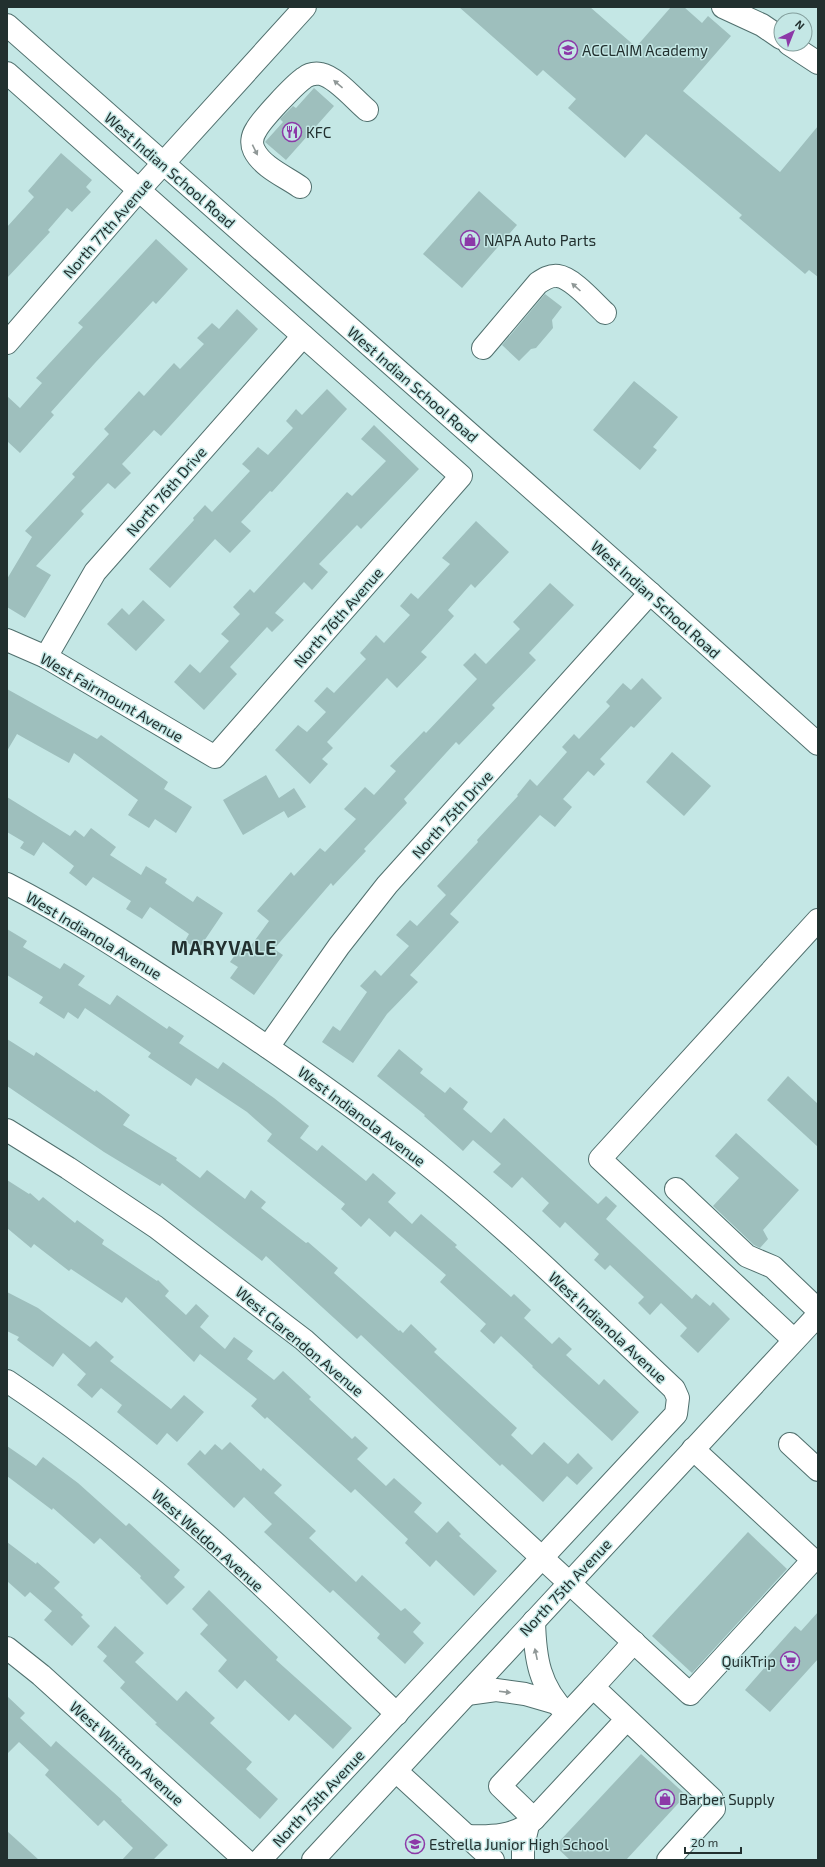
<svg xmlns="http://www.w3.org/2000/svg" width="825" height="1867" font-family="'Exo 2',sans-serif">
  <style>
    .building { fill: #9ebfbd }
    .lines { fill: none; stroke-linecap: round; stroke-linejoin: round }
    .minor-casing { stroke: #51706e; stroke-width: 24 }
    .major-casing { stroke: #51706e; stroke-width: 24 }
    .minor { stroke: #fff; stroke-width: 22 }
    .major { stroke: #fff; stroke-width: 22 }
    .oneway { fill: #909897 }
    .labels { text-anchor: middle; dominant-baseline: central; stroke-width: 3; stroke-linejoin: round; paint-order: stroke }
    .poi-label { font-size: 15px; fill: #22302f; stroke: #c4e7e5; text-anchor: start }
    .street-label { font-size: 15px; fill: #22302f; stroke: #c4e7e5 }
    .district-label { font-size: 19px; font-weight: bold; letter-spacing: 1px; fill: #22302f; stroke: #c4e7e5 }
  </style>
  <rect width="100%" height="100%" fill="#c4e7e5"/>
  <g class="building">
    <path d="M 459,7 L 590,7 L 636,47 L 671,7 L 684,7 L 702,23 L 708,16 L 731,36 L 683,91 L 780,172 L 818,126 L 818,277 L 809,270 L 805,274 L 739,218 L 742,215 L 646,134 L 625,158 L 568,108 L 576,99 L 543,70 L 537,76 Z"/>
    <path d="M 314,88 L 334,106 L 286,160 L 265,142 L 283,122 L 280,119 L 293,106 L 296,108 Z"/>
    <path d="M 61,153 L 92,180 L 86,187 L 91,192 L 72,212 L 67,208 L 48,230 L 50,232 L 7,278 L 7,227 L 34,197 L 28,191 Z"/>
    <path d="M 479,191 L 517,225 L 462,288 L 423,254 Z"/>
    <path d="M 156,239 L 188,269 L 156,304 L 153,301 L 95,363 L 51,412 L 54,415 L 20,453 L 7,441 L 7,396 L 20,408 L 42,383 L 36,378 L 83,327 L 78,323 Z"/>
    <path d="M 545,294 L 562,307 L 552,320 L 553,328 L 536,348 L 531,349 L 519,361 L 502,345 Z"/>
    <path d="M 237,309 L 258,329 L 161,436 L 154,430 L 122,464 L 131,473 L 115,489 L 108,483 L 81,511 L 84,514 L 36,566 L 51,575 L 25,618 L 7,607 L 7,579 L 32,537 L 25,531 L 75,477 L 72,474 L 109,434 L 104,429 L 139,391 L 144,396 L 174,363 L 180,369 L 204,344 L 197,338 L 212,323 L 219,329 Z"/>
    <path d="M 634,381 L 678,417 L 653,447 L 657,450 L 640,470 L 593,430 Z"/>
    <path d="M 327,389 L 347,409 L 272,492 L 270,491 L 241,522 L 251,531 L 230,553 L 215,539 L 170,588 L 149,569 L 194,520 L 193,518 L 205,505 L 212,512 L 250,471 L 242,464 L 258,447 L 268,455 L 293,428 L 286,421 L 296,409 L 302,415 Z"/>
    <path d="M 374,425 L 419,469 L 361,529 L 357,525 L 319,564 L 328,572 L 312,590 L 304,582 L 275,613 L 284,620 L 272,632 L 267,627 L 230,667 L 237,674 L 204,710 L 174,682 L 190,664 L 200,673 L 229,641 L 221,634 L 240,614 L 233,607 L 250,589 L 254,593 L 347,492 L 352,496 L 386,461 L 361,439 Z"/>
    <path d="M 476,521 L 509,552 L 475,588 L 471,584 L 448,610 L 454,616 L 421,652 L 427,657 L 397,688 L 387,678 L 327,742 L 333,748 L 322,759 L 328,764 L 310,784 L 275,750 L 298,725 L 307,732 L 326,712 L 314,701 L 327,687 L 334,693 L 366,659 L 360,653 L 376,635 L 384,643 L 410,615 L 400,606 L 411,593 L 418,599 L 450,564 L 442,558 Z"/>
    <path d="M 550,583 L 574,605 L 529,653 L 536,660 L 492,705 L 495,708 L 459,745 L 456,742 L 404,799 L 407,803 L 364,849 L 366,851 L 333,886 L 331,883 L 274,949 L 283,955 L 254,995 L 230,978 L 238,967 L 230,962 L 241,947 L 247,951 L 269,921 L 257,911 L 291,872 L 294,876 L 320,848 L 325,852 L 356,819 L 344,809 L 365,787 L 374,795 L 396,771 L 390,766 L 424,731 L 426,733 L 477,679 L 463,665 L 475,653 L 486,664 L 520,629 L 513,622 Z"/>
    <path d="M 143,600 L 165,620 L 136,651 L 107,624 L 122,608 L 129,615 Z"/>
    <path d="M 642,678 L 662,698 L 634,728 L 631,726 L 600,759 L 605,764 L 594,776 L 588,771 L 563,799 L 572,807 L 555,827 L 540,815 L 450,914 L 459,922 L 410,975 L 418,982 L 387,1014 L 353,1063 L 322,1042 L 333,1026 L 340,1031 L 367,992 L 360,986 L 375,970 L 381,976 L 409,946 L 396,935 L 410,920 L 417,926 L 446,895 L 437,886 L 478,842 L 477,840 L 518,796 L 517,795 L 530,779 L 537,786 L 567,752 L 562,747 L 574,734 L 579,739 L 610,706 L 606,702 L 623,683 L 631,690 Z"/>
    <path d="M 7,689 L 97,739 L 101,735 L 168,782 L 164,789 L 192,807 L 176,833 L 155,819 L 149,828 L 128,815 L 138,800 L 74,753 L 69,763 L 17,734 L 7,751 Z"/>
    <path d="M 672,752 L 711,786 L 684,816 L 646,782 Z"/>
    <path d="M 266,775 L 279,798 L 294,788 L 306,807 L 288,818 L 284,811 L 243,835 L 223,800 Z"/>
    <path d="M 7,797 L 70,836 L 75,830 L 84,837 L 91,828 L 116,847 L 110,855 L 141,875 L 146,866 L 167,879 L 165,883 L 193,902 L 197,896 L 223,913 L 198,950 L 185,941 L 189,934 L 150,907 L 142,919 L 126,909 L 131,901 L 93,877 L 86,886 L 69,873 L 74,866 L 43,842 L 34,856 L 20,848 L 24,842 L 7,832 Z"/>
    <path d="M 7,929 L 27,941 L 23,947 L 60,969 L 64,963 L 85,976 L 78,985 L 110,1005 L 117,995 L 167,1029 L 169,1026 L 184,1036 L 179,1043 L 218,1069 L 223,1062 L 274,1098 L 309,1126 L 300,1138 L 317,1151 L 322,1145 L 366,1181 L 373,1173 L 396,1193 L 388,1202 L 412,1224 L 421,1214 L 457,1245 L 455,1247 L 511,1297 L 514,1294 L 531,1310 L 524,1318 L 552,1344 L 559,1337 L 572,1349 L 566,1355 L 599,1385 L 604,1379 L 639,1412 L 612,1441 L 532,1367 L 533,1366 L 501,1336 L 494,1344 L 480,1331 L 486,1324 L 440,1282 L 446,1275 L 395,1231 L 390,1237 L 369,1218 L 361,1227 L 341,1209 L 345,1204 L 267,1141 L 272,1134 L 247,1112 L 196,1078 L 191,1086 L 148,1057 L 151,1053 L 85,1008 L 78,1019 L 68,1012 L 64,1019 L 39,1003 L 43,997 L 7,975 Z"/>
    <path d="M 7,1039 L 34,1056 L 36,1052 L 95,1092 L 96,1090 L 130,1115 L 123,1125 L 177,1158 L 176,1160 L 200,1178 L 207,1170 L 245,1199 L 251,1190 L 266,1202 L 261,1208 L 306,1243 L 308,1242 L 338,1268 L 334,1273 L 399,1331 L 400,1330 L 403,1333 L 411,1324 L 437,1349 L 434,1352 L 517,1428 L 511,1435 L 532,1455 L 544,1442 L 568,1464 L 578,1453 L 593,1468 L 577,1485 L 567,1476 L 543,1502 L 502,1464 L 500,1466 L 361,1335 L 357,1339 L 266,1256 L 262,1261 L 162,1183 L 160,1186 L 104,1152 L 7,1086 Z"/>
    <path d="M 399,1049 L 423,1069 L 420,1073 L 445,1093 L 450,1087 L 468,1102 L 463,1109 L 491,1133 L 504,1118 L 598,1204 L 606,1196 L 617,1206 L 606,1219 L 692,1299 L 696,1294 L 710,1306 L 713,1302 L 730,1319 L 698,1353 L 680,1336 L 687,1328 L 661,1303 L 650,1315 L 638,1303 L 644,1297 L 610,1265 L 605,1270 L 594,1260 L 599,1254 L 565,1222 L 560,1228 L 542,1211 L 549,1203 L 522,1177 L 512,1188 L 493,1172 L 501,1164 L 473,1140 L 463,1151 L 424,1116 L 425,1115 L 377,1076 Z"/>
    <path d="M 788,1076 L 818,1104 L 818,1147 L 767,1100 Z"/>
    <path d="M 736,1133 L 799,1190 L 763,1230 L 768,1239 L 760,1248 L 754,1245 L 713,1206 L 739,1178 L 715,1156 Z"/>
    <path d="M 7,1180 L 29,1194 L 30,1193 L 39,1201 L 43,1197 L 75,1223 L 77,1220 L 104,1240 L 102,1244 L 157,1281 L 158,1280 L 169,1291 L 165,1296 L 186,1315 L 196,1304 L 209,1316 L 200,1327 L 225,1349 L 234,1337 L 253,1351 L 247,1359 L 274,1380 L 283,1371 L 311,1397 L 309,1399 L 352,1439 L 355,1436 L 368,1448 L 357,1459 L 386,1486 L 394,1478 L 422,1503 L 414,1512 L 437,1533 L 448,1521 L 461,1534 L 459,1536 L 497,1571 L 474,1596 L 436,1560 L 430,1567 L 405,1543 L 408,1539 L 355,1489 L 351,1493 L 267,1417 L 265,1419 L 251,1406 L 257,1399 L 200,1354 L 194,1362 L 126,1297 L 122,1303 L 71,1269 L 69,1271 L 34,1244 L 31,1248 L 7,1228 Z"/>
    <path d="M 7,1292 L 38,1308 L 90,1347 L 96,1341 L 114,1357 L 110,1361 L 171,1409 L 184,1395 L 204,1412 L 177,1442 L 167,1433 L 157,1445 L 117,1412 L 122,1405 L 101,1388 L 92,1398 L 77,1385 L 86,1374 L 63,1353 L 53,1367 L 17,1340 L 19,1337 L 7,1331 Z"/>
    <path d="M 230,1442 L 261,1471 L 263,1468 L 282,1485 L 274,1493 L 316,1531 L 309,1538 L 356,1582 L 362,1575 L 401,1611 L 405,1608 L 421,1623 L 413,1632 L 424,1643 L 405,1664 L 377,1638 L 380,1634 L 333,1590 L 330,1593 L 264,1532 L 272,1524 L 244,1497 L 234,1508 L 187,1464 L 200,1450 L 205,1455 L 215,1444 L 222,1450 Z"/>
    <path d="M 7,1446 L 36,1466 L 43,1457 L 78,1483 L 126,1526 L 129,1523 L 180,1570 L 174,1577 L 185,1587 L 167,1605 L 140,1578 L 141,1576 L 100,1538 L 94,1544 L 53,1508 L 52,1510 L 7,1476 Z"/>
    <path d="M 748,1532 L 787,1569 L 692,1673 L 652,1636 Z"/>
    <path d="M 7,1542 L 36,1564 L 37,1562 L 60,1582 L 54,1588 L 83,1615 L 81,1617 L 90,1626 L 72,1646 L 44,1620 L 52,1611 L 30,1592 L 25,1597 L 7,1581 Z"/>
    <path d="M 209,1590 L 278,1657 L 276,1660 L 352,1728 L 333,1749 L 295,1714 L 289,1721 L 245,1680 L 237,1689 L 218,1671 L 227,1660 L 200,1634 L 208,1625 L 192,1609 Z"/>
    <path d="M 818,1612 L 818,1659 L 770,1712 L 745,1690 L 766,1666 L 762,1663 L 795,1626 L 801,1631 Z"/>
    <path d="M 115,1626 L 144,1653 L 135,1662 L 177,1701 L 186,1691 L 215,1718 L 210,1723 L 252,1762 L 246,1769 L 278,1799 L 260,1819 L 155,1724 L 157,1723 L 120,1688 L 125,1682 L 103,1661 L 107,1656 L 97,1647 Z"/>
    <path d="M 7,1696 L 25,1713 L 20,1718 L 51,1747 L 56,1741 L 122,1800 L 121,1801 L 168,1845 L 153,1860 L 122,1860 L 133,1848 L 104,1820 L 98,1826 L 45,1775 L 49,1770 L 19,1742 L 7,1754 Z"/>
    <path d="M 641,1754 L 686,1795 L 626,1860 L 570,1860 L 555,1846 Z"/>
    <path d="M 7,1831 L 39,1860 L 7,1860 Z"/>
  </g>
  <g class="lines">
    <g class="minor-casing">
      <g id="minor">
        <path d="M 723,7 L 762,25 L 781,38"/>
        <path d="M 789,44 L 818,63"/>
        <path d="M 7,73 L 461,476 L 215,757 L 46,657 L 7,640"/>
        <path d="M 300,187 C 286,177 262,167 254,150 C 251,144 252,136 256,130 C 262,119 293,86 304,78 C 309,74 315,73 321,74 C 336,77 355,100 367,110"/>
        <path d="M 7,343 L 139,190 L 305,7"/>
        <path d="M 483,348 L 538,283 C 544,279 550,275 558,276 C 573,278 594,303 605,313"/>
        <path d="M 46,657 L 95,572 L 303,336"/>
        <path d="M 7,884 C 70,916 129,955 187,993 C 265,1044 341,1097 414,1154 C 506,1226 589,1309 674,1389 L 678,1398 L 676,1414 L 260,1860"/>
        <path d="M 268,1047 L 339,946 L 387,885 L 650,593"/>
        <path d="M 7,1130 L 68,1168 L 156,1227 L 304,1340 L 375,1404 L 690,1694 L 813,1560 L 693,1449"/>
        <path d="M 676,1189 L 747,1256 L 773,1267 L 818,1310"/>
        <path d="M 794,1340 L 600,1159 L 818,920"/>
        <path d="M 7,1381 C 79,1429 147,1483 212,1540 C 275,1596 335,1656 397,1714"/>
        <path d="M 790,1444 L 818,1470"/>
        <path d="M 534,1621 C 535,1658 539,1687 567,1714"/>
        <path d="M 7,1648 L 41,1675 L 245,1860"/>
        <path d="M 593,1687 L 634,1642"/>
        <path d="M 467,1694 L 496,1690 L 525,1694 L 556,1703"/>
        <path d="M 627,1719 L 534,1819 L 500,1786 L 593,1687 L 712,1799 L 714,1809 L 668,1860"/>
        <path d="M 396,1771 L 493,1860"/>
        <path d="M 467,1836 C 490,1837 517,1837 534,1819"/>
        <path d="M 523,1860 L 523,1846 L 528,1825"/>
      </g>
    </g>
    <g class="major-casing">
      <g id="major">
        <path d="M 7,25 L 650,593 L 818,744"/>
        <path d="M 313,1860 L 818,1315"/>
      </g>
    </g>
    <use href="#minor" class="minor"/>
    <use href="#major" class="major"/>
  </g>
  <defs><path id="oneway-solid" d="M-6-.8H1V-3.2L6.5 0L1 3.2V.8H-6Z"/></defs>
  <g class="oneway">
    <use href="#oneway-solid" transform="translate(338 84) rotate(-140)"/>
    <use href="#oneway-solid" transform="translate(255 150) rotate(64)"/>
    <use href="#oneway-solid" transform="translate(576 287) rotate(-138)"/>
    <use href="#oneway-solid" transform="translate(536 1654) rotate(-102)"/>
    <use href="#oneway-solid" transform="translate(505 1692) rotate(7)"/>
  </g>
  <defs>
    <g id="school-ring" transform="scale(1)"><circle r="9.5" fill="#c4e7e5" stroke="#8c39a8" stroke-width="1.5"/><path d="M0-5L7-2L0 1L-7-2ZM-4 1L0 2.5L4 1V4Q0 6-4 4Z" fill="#8c39a8"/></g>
    <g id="restaurant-ring" transform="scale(1)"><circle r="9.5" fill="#c4e7e5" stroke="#8c39a8" stroke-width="1.5"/><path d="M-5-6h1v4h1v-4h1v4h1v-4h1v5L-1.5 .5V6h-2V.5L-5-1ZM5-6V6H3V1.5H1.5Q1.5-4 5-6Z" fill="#8c39a8"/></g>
    <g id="shop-ring" transform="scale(1)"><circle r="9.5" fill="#c4e7e5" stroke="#8c39a8" stroke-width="1.5"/><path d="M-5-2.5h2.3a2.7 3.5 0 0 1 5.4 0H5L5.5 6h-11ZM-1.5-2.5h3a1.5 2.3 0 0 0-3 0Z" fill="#8c39a8"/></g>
    <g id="supermarket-ring" transform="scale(1)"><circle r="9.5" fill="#c4e7e5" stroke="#8c39a8" stroke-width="1.5"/><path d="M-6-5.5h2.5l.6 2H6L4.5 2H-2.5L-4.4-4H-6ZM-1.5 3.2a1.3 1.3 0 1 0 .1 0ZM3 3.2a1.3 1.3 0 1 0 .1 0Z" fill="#8c39a8"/></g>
  </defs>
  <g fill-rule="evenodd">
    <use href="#school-ring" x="568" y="50"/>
    <use href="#restaurant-ring" x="292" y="132"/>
    <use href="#shop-ring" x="470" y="240"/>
    <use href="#supermarket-ring" x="790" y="1661"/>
    <use href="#shop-ring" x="665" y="1799"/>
    <use href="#school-ring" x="415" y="1844"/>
  </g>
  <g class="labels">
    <g class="poi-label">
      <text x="582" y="50">ACCLAIM Academy</text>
      <text x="306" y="132">KFC</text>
      <text x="484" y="240">NAPA Auto Parts</text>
      <text x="776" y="1661" text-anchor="end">QuikTrip</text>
      <text x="679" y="1799">Barber Supply</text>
      <text x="429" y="1844">Estrella Junior High School</text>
    </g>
    <g class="street-label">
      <text transform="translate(170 170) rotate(41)">West Indian School Road</text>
      <text transform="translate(107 228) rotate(-49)">North 77th Avenue</text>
      <text transform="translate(413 384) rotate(41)">West Indian School Road</text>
      <text transform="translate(166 491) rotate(-49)">North 76th Drive</text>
      <text transform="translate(656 599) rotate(42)">West Indian School Road</text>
      <text transform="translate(338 617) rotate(-49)">North 76th Avenue</text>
      <text transform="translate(112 697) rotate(30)">West Fairmount Avenue</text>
      <text transform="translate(452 814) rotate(-48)">North 75th Drive</text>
      <text transform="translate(94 935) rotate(31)">West Indianola Avenue</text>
      <text transform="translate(362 1116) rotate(37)">West Indianola Avenue</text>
      <text transform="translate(608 1327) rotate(43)">West Indianola Avenue</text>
      <text transform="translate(300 1341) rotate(40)">West Clarendon Avenue</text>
      <text transform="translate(208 1540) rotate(42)">West Weldon Avenue</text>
      <text transform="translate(565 1587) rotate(-47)">North 75th Avenue</text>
      <text transform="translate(127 1753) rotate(42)">West Whitton Avenue</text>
      <text transform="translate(318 1798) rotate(-47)">North 75th Avenue</text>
    </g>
    <g class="district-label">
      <text x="224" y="947">MARYVALE</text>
    </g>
  </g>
  <rect width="825" height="1867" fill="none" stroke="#22302f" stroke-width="16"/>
  <g transform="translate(793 32) rotate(43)"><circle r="19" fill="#c4e7e5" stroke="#839e9c"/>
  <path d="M0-3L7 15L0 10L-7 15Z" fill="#8c39a8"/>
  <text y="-6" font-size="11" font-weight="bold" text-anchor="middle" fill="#22302f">N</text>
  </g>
  <path d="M685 1847v6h56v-6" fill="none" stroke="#22302f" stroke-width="2"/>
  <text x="691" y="1847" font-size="12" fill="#22302f" stroke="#c4e7e5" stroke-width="3" paint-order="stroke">20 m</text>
</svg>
